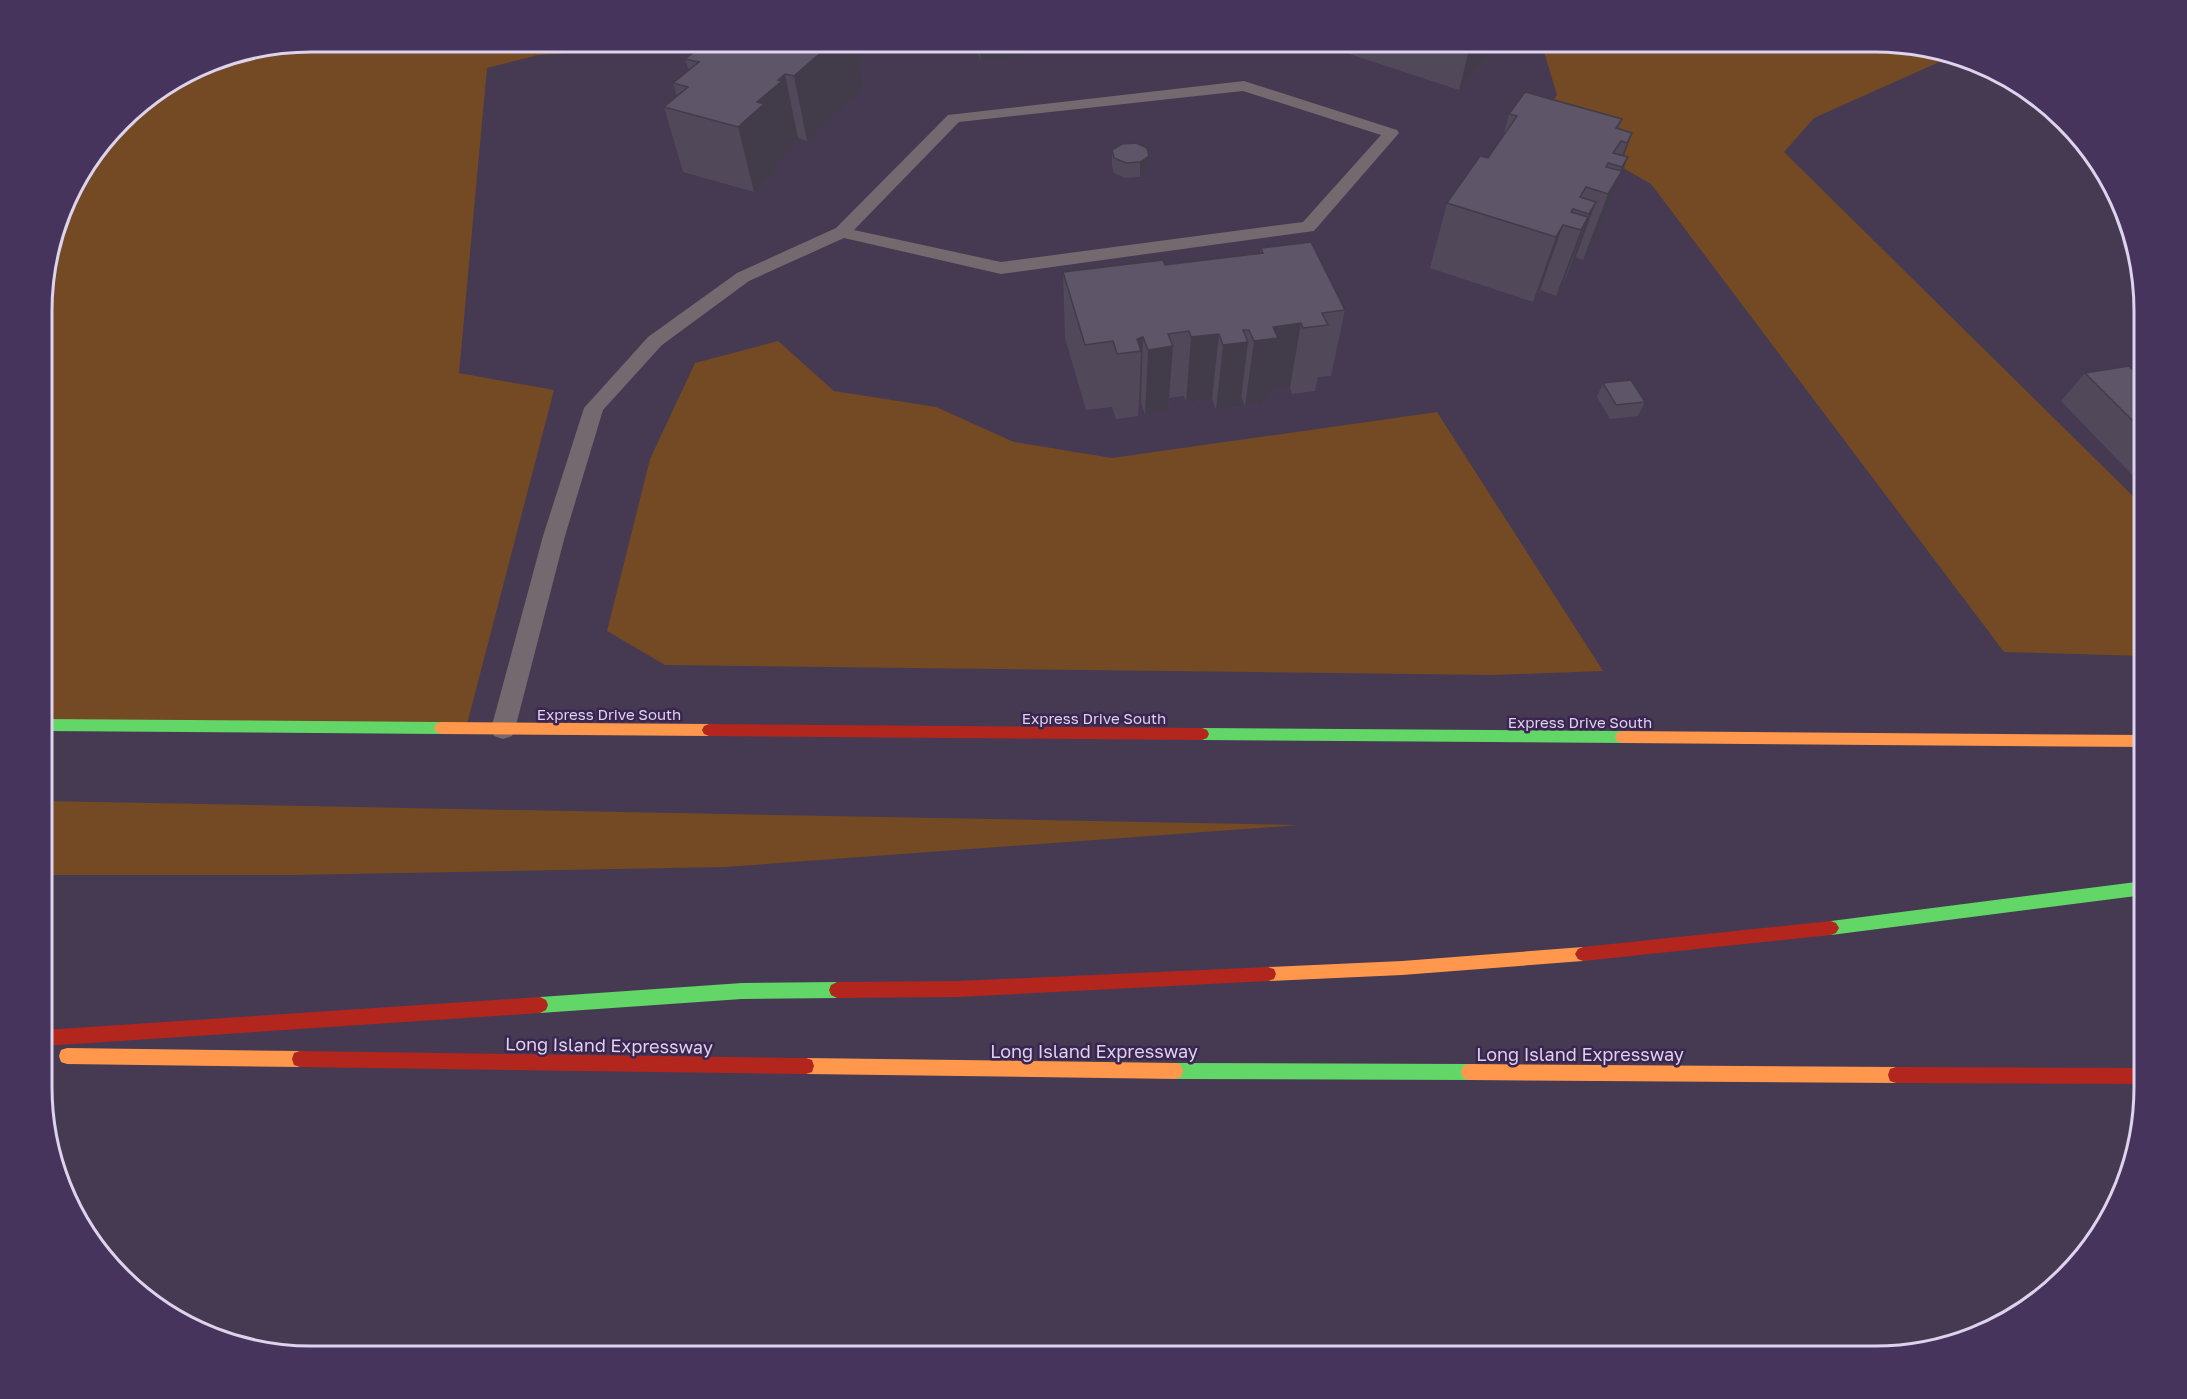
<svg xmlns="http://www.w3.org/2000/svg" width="2187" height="1399" font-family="'Golos Text',sans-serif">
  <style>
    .green { fill: #734a23 }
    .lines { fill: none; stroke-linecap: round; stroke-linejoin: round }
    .lane { fill: #73696e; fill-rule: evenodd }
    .fast { fill: #63d668; fill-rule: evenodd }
    .slow { fill: #ff974d; fill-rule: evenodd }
    .jam { fill: #b3261e; fill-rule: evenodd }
    .wall { fill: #51495a }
    .shaded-wall { fill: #423c4a }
    .building { fill: #5e5569; stroke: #423c4a; stroke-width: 1.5 }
    .labels { text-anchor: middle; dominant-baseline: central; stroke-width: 5; stroke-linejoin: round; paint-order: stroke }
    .street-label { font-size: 15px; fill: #ddd3ed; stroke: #3a2650 }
    .near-street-label { font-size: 18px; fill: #ddd3ed; stroke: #3a2650 }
    .rim { fill: none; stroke: #ddd3ed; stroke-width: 3 }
  </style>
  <rect width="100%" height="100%" fill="#453a51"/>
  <g class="green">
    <path d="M 311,42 L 759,42 L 538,55 L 487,68 L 459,373 L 554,390 L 466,728 L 44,720 L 44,276 L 70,192 L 133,109 L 209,62 Z"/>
    <path d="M 1534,42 L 1876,42 L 1955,55 L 1814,118 L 1784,152 L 2144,507 L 2144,656 L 2004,652 L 1651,184 L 1538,119 L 1557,95 L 1542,45 Z"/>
    <path d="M 778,341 L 834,391 L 936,407 L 1014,442 L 1112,458 L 1437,412 L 1603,671 L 1494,675 L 665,665 L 607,631 L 650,459 L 695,363 Z"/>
    <path d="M 44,801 L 1300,825 L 725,867 L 293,875 L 44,875 Z"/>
  </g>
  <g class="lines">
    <path class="lane" d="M 1244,81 L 1397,130 L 1399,133 L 1314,231 L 1001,274 L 844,238 L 749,281 L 662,345 L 603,410 L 565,536 L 515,729 L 512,736 L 503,739 L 494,736 L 491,729 L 543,536 L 584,408 L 648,337 L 737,273 L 836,228 L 948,115 ZM 1243,91 L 1381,135 L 1303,222 L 1001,262 L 854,230 L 959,122 Z"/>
    <g class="fast">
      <path d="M 44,719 L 441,722 L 446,724 L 448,728 L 446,732 L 441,734 L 44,731 Z"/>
      <path d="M 1202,728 L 1622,731 L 1627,733 L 1629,737 L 1627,741 L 1622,743 L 1202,740 L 1197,738 L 1195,734 L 1197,730 Z"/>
      <path d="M 2144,881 L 2144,895 L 1831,935 L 1826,933 L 1823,928 L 1826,923 L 1831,921 Z"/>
      <path d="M 837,982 L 843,985 L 845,990 L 843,995 L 837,998 L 742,999 L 540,1013 L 534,1010 L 532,1005 L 534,1000 L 540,997 L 742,983 Z"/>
      <path d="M 1175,1063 L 1469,1064 L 1475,1066 L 1477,1072 L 1475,1078 L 1469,1080 L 1175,1079 L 1169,1077 L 1167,1071 L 1169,1065 Z"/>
    </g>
    <g class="slow">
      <path d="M 441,722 L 709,724 L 714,726 L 716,730 L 714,734 L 709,736 L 441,734 L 436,732 L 434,728 L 436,724 Z"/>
      <path d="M 1622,731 L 2144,735 L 2144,747 L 1622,743 L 1617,741 L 1615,737 L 1617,733 Z"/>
      <path d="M 1583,947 L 1588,949 L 1591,954 L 1588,959 L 1583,961 L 1402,975 L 1268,981 L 1262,979 L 1260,974 L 1262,969 L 1268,967 L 1402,961 Z"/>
      <path d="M 67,1048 L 300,1051 L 306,1053 L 308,1059 L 306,1065 L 300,1067 L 67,1064 L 61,1062 L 59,1056 L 61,1050 Z"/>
      <path d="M 806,1058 L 1175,1063 L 1181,1065 L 1183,1071 L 1181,1077 L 1175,1079 L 806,1074 L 800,1072 L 798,1066 L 800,1060 Z"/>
      <path d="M 1469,1064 L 1896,1067 L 1902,1069 L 1904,1075 L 1902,1081 L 1896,1083 L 1469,1080 L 1463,1078 L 1461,1072 L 1463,1066 Z"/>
    </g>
    <g class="jam">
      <path d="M 709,724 L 1202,728 L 1207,730 L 1209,734 L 1207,738 L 1202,740 L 709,736 L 704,734 L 702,730 L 704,726 Z"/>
      <path d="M 1831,921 L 1836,923 L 1839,928 L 1836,933 L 1831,935 L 1583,961 L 1578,959 L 1575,954 L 1578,949 L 1583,947 Z"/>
      <path d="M 1268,967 L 1274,969 L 1276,974 L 1274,979 L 1268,981 L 958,997 L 837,998 L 831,995 L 829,990 L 831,985 L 837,982 L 958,981 Z"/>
      <path d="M 540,997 L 546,1000 L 548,1005 L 546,1010 L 540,1013 L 44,1046 L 44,1030 Z"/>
      <path d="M 300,1051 L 806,1058 L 812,1060 L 814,1066 L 812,1072 L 806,1074 L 300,1067 L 294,1065 L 292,1059 L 294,1053 Z"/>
      <path d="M 1896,1067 L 2144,1068 L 2144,1084 L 1896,1083 L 1890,1081 L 1888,1075 L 1890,1069 Z"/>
    </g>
  </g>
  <g class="wall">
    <path d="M 731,42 L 857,42 L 864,88 L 807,141 L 798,138 L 795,142 L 796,146 L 777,163 L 779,169 L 754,192 L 683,172 L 664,107 L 677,96 L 673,83 L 689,71 L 685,59 L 710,52 L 730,44 Z"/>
    <path d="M 974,42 L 1152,42 L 1090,49 L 1089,46 L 981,62 Z"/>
    <path d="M 1299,42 L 1496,42 L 1493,52 L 1459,90 L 1322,45 L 1319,48 Z"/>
    <path d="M 1509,114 L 1622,119 L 1619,129 L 1632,133 L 1624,156 L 1628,157 L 1597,236 L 1583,260 L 1575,257 L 1572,267 L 1556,296 L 1540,290 L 1533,302 L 1430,268 L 1447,203 L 1488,158 L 1503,137 Z"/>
    <path d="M 1112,150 L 1149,156 L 1148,170 L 1140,177 L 1125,178 L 1114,173 L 1112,165 Z"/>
    <path d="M 1261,248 L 1345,310 L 1331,376 L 1318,377 L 1315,391 L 1292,394 L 1290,388 L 1270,391 L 1268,403 L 1245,406 L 1241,396 L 1240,407 L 1216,410 L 1212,399 L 1186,402 L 1184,396 L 1169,398 L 1168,411 L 1145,415 L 1141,403 L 1139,403 L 1138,416 L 1116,419 L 1112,407 L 1086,410 L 1065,338 L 1063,272 L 1165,265 L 1260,253 Z"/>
    <path d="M 2085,373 L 2144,381 L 2144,480 L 2138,481 L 2061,401 Z"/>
    <path d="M 1603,383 L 1645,402 L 1638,416 L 1610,419 L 1597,397 Z"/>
  </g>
  <g class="shaded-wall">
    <path d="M 833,42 L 857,42 L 864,88 L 807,141 L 794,76 Z"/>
    <path d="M 979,42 L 1089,42 L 1089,46 L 981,62 Z"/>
    <path d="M 1090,42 L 1152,42 L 1090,49 Z"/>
    <path d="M 1319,42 L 1322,42 L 1322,45 L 1319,48 Z"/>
    <path d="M 1471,42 L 1496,42 L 1493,52 L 1459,90 Z"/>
    <path d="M 785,74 L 798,138 L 795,142 L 796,146 L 777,163 L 779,169 L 754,192 L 738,127 L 757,102 L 778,80 Z"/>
    <path d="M 1632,133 L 1620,167 L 1618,166 L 1627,143 Z"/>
    <path d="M 1149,156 L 1148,170 L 1140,177 L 1140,162 Z"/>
    <path d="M 1628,157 L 1597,236 L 1583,260 L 1608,194 L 1617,180 L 1622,167 Z"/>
    <path d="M 1596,202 L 1572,267 L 1565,280 L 1589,214 Z"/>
    <path d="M 1588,217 L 1563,283 L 1556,296 L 1581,230 Z"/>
    <path d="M 1563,225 L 1540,290 L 1533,302 L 1556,237 Z"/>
    <path d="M 1301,323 L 1290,388 L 1270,391 L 1268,403 L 1245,406 L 1254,341 L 1273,327 Z"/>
    <path d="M 1219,334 L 1212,399 L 1186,402 L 1191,337 Z"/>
    <path d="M 1143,337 L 1141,403 L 1139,403 L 1141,351 L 1137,339 Z"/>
    <path d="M 1248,342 L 1240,407 L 1216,410 L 1223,345 Z"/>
    <path d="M 1173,346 L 1168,411 L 1145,415 L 1148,350 Z"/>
    <path d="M 2144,474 L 2144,480 L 2138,481 Z"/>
  </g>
  <g class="building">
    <path d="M 723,42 L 730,44 L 732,42 L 833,42 L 794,76 L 785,74 L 778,80 L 782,81 L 757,102 L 764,104 L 738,127 L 664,107 L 688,87 L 673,83 L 699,62 L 685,59 L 698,49 L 710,52 Z"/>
    <path d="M 1525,92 L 1622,119 L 1616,128 L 1632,133 L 1627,143 L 1621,141 L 1613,153 L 1628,157 L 1622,167 L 1608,163 L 1606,167 L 1622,171 L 1608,194 L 1586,187 L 1580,197 L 1596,202 L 1589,214 L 1573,209 L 1571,212 L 1588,217 L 1581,230 L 1563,225 L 1556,237 L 1447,203 L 1480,156 L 1488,158 L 1517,116 L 1509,114 Z"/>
    <path d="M 1136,143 L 1147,148 L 1149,156 L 1140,162 L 1126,163 L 1114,158 L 1112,150 L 1122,144 Z"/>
    <path d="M 1311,242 L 1345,310 L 1322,313 L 1328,325 L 1303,328 L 1301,323 L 1273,327 L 1278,338 L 1254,341 L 1249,330 L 1243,330 L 1248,342 L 1223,345 L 1219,334 L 1191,337 L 1189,331 L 1168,334 L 1173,346 L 1148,350 L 1143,337 L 1137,339 L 1141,351 L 1117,354 L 1113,341 L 1085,345 L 1063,272 L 1163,260 L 1165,265 L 1263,253 L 1261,248 Z"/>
    <path d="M 2129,366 L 2144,381 L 2144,432 L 2085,373 Z"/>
    <path d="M 1631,380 L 1645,402 L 1616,405 L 1603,383 Z"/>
  </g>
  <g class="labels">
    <g class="street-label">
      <text x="609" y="714">Express Drive South</text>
      <text x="1094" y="718">Express Drive South</text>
      <text x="1580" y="722">Express Drive South</text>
    </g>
    <g class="near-street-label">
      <text transform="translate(609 1045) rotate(1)">Long Island Expressway</text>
      <text x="1094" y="1051">Long Island Expressway</text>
      <text x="1580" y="1054">Long Island Expressway</text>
    </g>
  </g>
  <path d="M0 0H2187V1399H0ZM311 52H1875A259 259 0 0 1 2134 311V1087A259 259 0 0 1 1875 1346H311A259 259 0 0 1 52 1087V311A259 259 0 0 1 311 52Z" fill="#47345d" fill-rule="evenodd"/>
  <path class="rim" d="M311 52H1875A259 259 0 0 1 2134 311V1087A259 259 0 0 1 1875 1346H311A259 259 0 0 1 52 1087V311A259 259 0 0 1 311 52Z"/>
</svg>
